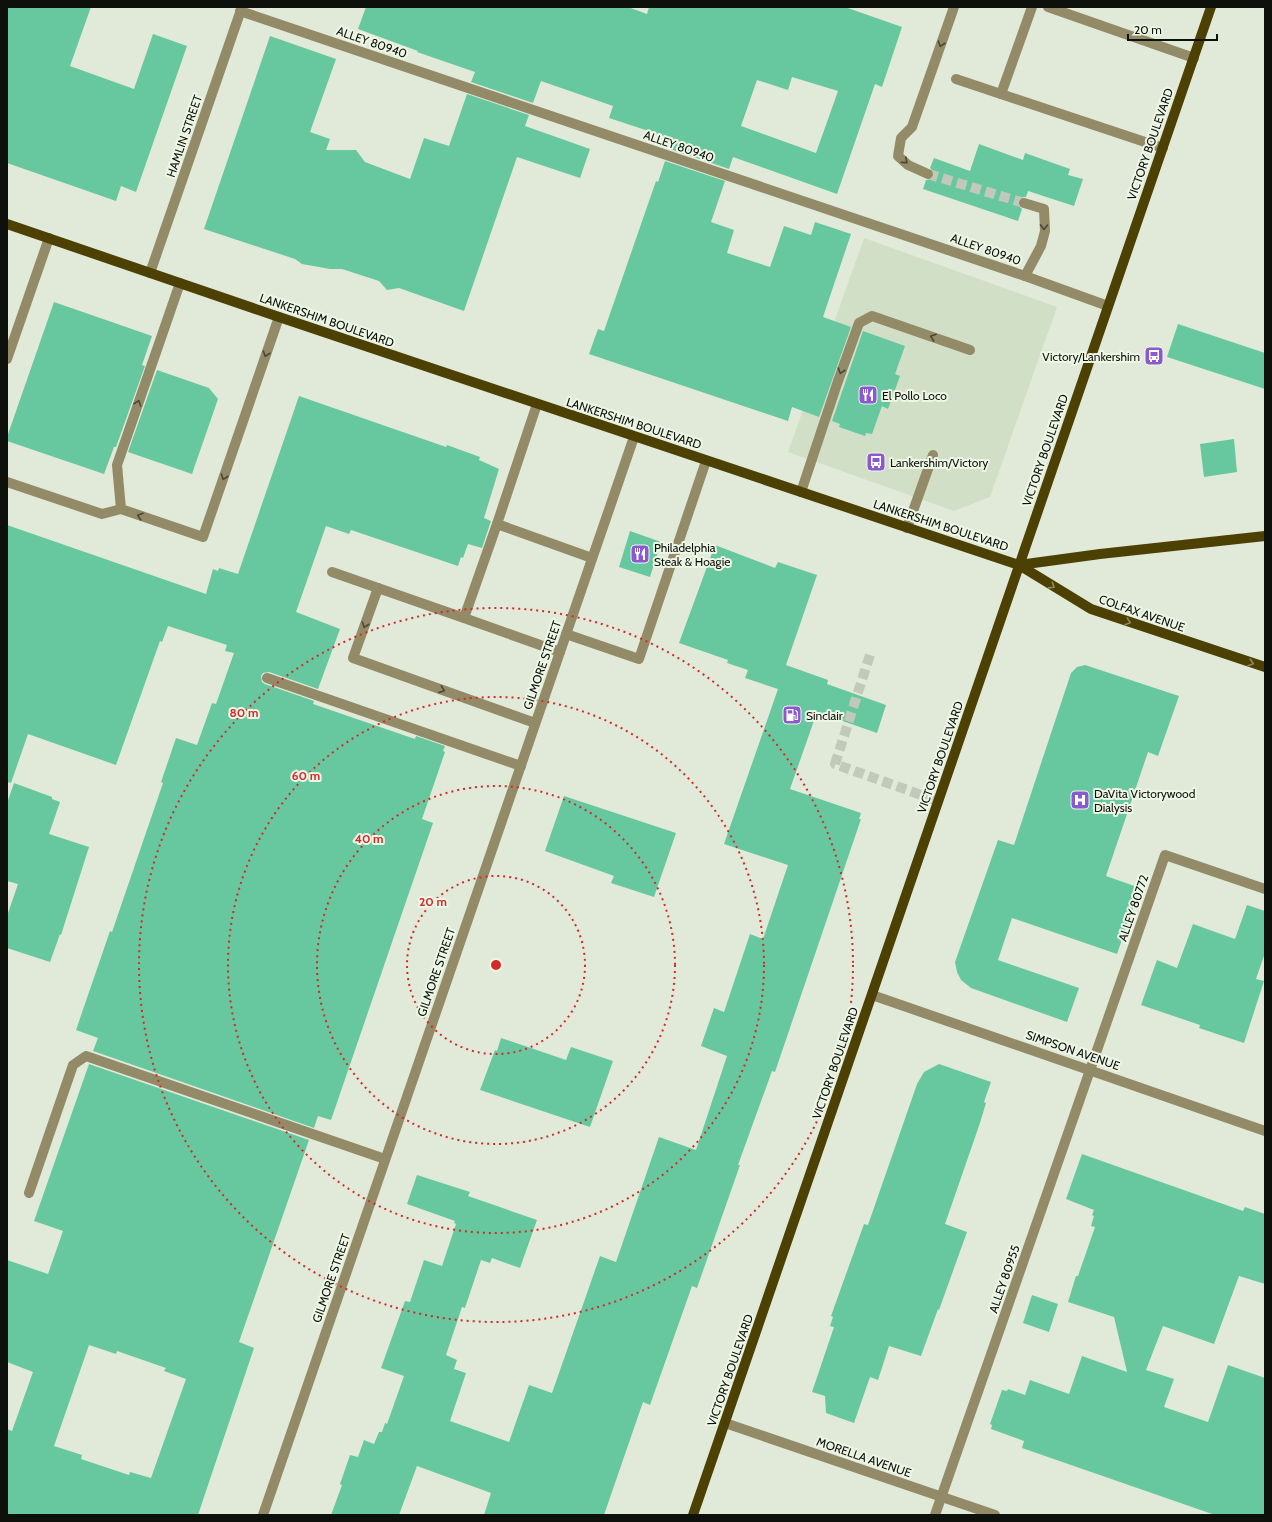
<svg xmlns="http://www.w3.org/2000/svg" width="1272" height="1522" font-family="Cabin,sans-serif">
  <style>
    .built { fill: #d2dfc7 }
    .building { fill: #67c89f; fill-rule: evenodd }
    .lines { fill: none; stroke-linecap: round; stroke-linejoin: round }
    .minor-tunnel { stroke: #c1c9ba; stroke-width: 10; stroke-dasharray: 10 5; stroke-linecap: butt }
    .minor { stroke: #938b68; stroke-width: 10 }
    .major { stroke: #4d4003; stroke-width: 10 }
    .oneway { stroke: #4a4735 }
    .oneway2 { stroke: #8d895e }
    .ring { fill: none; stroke: #d62828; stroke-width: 2; stroke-dasharray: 2 4 }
    .labels { text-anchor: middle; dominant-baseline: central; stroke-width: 4; stroke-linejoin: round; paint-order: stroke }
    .street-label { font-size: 12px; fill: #0e100b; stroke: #eef7e6 }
    .poi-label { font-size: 12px; fill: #0e100b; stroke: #eef7e6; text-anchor: start }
    .centre { fill: #d62828; stroke: #eef7e6; stroke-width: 2 }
    .ring-label { font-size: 12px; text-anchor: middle; font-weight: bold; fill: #d62828; stroke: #eef7e6; stroke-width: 4; stroke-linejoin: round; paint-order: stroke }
  </style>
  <rect width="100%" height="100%" fill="#e1ead9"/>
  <path class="built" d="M 864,238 L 1057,307 L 990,497 L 954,511 L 788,452 Z"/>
  <g class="building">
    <path d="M 7,7 L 91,7 L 70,66 L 134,89 L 153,34 L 187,46 L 136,192 L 121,186 L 116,201 L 7,163 Z"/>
    <path d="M 366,7 L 628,7 L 647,14 L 649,7 L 845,7 L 902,27 L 882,87 L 875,84 L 837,194 L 733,157 L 729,169 L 670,149 L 673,139 L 609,118 L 613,106 L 541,81 L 533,103 L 471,82 L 475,72 L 417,52 L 418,51 L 358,29 ZM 792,77 L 838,91 L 816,153 L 741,126 L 757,80 L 788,90 Z"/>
    <path d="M 270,36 L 336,59 L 310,132 L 330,139 L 326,150 L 356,150 L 365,162 L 410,179 L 424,138 L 449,146 L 467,94 L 529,115 L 525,126 L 590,149 L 580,178 L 517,157 L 464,311 L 399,288 L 387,290 L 379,281 L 342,269 L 330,269 L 302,264 L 295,259 L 204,229 Z"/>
    <path d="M 979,144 L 1023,160 L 1025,153 L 1070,169 L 1068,175 L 1083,179 L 1074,206 L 1028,191 L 1026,197 L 1022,197 L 1018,201 L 1018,205 L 1022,209 L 1018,221 L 923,189 L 926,180 L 931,179 L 934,176 L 933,171 L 930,168 L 934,158 L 970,171 Z"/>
    <path d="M 665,161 L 725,181 L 711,222 L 734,230 L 727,253 L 770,267 L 784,226 L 811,235 L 815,222 L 851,234 L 823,317 L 851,327 L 819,417 L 792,407 L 788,421 L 589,354 L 598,329 L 604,331 L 656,181 L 658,182 Z"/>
    <path d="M 54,302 L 152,336 L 142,365 L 145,366 L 116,447 L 114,447 L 104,474 L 7,441 L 7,437 Z"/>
    <path d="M 1178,324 L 1265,353 L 1265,389 L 1167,357 Z"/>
    <path d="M 863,331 L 905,346 L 895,374 L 900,376 L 888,409 L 882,406 L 872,434 L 866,433 L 865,436 L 839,427 L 840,424 L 832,421 Z"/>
    <path d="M 157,370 L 209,388 L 218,399 L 192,474 L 128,452 Z"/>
    <path d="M 299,396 L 446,447 L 447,445 L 480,457 L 479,460 L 499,469 L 484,518 L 491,521 L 482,548 L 468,544 L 463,558 L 461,557 L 458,566 L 351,530 L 349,534 L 326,526 L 296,612 L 340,629 L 318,689 L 269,672 L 263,673 L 261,676 L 262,682 L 265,684 L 314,701 L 313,704 L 415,739 L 416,736 L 445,746 L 443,751 L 445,752 L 422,819 L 433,823 L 331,1120 L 318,1116 L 314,1128 L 93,1051 L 98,1038 L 76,1030 L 110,931 L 112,932 L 163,783 L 161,782 L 176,738 L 197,745 L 212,703 L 216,704 L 234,653 L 225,651 L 227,645 L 168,626 L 162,642 L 160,641 L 116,765 L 28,734 L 11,783 L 7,782 L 7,525 L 206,594 L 213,569 L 218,571 L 219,568 L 238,574 Z"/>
    <path d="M 1234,439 L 1237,472 L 1204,477 L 1200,444 Z"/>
    <path d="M 630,531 L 661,542 L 650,577 L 619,567 Z"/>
    <path d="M 715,545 L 775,568 L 778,562 L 817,575 L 786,665 L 828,680 L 827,684 L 886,705 L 877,733 L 817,712 L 790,789 L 861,813 L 859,819 L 861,819 L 775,1072 L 772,1071 L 738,1165 L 740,1165 L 697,1288 L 692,1286 L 650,1405 L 643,1402 L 604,1515 L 484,1515 L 491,1493 L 417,1466 L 399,1515 L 331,1515 L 342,1485 L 340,1484 L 350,1455 L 358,1457 L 364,1440 L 374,1444 L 379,1432 L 382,1432 L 385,1423 L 387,1424 L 404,1376 L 381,1368 L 405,1301 L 410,1302 L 424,1260 L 442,1266 L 456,1224 L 454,1223 L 455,1221 L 407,1204 L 417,1175 L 470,1192 L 468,1196 L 537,1220 L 520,1268 L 492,1258 L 490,1263 L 481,1260 L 465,1308 L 462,1307 L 446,1355 L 457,1360 L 454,1369 L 466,1373 L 450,1421 L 509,1442 L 529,1385 L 552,1393 L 600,1256 L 616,1262 L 659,1137 L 696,1150 L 727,1056 L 701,1046 L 714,1008 L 724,1012 L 750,934 L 763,939 L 788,865 L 724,844 L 778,689 L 745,678 L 748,670 L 727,663 L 728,660 L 679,643 Z"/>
    <path d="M 1085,665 L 1179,696 L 1158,756 L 1148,752 L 1106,876 L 1140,888 L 1117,954 L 1012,918 L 998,960 L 1079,988 L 1067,1022 L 971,988 L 961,980 L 957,972 L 955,962 L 998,840 L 1014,845 L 1071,673 L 1077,667 Z"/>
    <path d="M 14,783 L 52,797 L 52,799 L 60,802 L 49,834 L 89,847 L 61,935 L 60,934 L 50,962 L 7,948 L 7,916 L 18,884 L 7,881 L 7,803 Z"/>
    <path d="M 564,796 L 676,833 L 654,897 L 611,883 L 614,876 L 545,851 Z"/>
    <path d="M 1247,905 L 1265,911 L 1265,953 L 1256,979 L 1264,981 L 1244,1043 L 1199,1028 L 1200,1025 L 1141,1005 L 1157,960 L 1177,968 L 1193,924 L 1235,939 Z"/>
    <path d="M 501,1038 L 566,1060 L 571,1047 L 613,1061 L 590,1127 L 480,1090 L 495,1050 L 497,1051 Z"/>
    <path d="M 89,1064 L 309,1140 L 239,1342 L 254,1348 L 198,1515 L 7,1515 L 7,1429 L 12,1431 L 33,1372 L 7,1362 L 7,1260 L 48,1274 L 63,1231 L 34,1221 ZM 89,1345 L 116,1354 L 117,1351 L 166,1368 L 164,1371 L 186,1379 L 151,1478 L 130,1472 L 129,1475 L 81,1459 L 82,1455 L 54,1446 Z"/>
    <path d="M 939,1064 L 991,1082 L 984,1102 L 986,1103 L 980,1123 L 945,1224 L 967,1232 L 939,1310 L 938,1309 L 921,1356 L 889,1346 L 878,1380 L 870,1377 L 854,1423 L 826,1413 L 825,1396 L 812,1392 L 834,1327 L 830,1326 L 833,1317 L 831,1316 L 864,1224 L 868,1225 L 917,1084 L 924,1072 Z"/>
    <path d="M 1082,1154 L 1243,1211 L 1245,1207 L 1265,1214 L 1265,1284 L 1239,1276 L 1214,1344 L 1163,1326 L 1146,1370 L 1174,1379 L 1164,1407 L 1208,1422 L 1228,1365 L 1265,1378 L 1265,1515 L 1215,1515 L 1022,1448 L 1024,1441 L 991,1429 L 992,1425 L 990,1424 L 1002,1390 L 1007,1391 L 1008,1389 L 1025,1395 L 1030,1380 L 1069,1394 L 1082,1356 L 1127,1372 L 1114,1317 L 1068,1302 L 1076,1276 L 1078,1276 L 1095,1227 L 1091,1226 L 1094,1216 L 1092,1215 L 1094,1210 L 1066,1199 Z"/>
    <path d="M 1032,1295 L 1058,1304 L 1049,1332 L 1023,1323 Z"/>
  </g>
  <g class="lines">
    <g class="minor-tunnel">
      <path d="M 928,174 L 1024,203"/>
      <path d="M 870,655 L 835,764 L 938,801"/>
    </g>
    <g class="minor">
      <path d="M 1048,7 L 1194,58"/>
      <path d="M 240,11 L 1025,276 L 1108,306"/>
      <path d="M 956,79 L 1163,148"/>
      <path d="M 1001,94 L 1032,7"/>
      <path d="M 928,174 L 908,165 L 898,156 L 901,138 L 912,127 L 954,7"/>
      <path d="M 1024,203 L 1044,209 L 1045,231 L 1041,246 L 1025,276"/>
      <path d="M 150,273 L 242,7"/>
      <path d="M 180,283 L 117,465 L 121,509 L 203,537 L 279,317"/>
      <path d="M 7,359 L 49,238"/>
      <path d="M 537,404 L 497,524 L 592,558"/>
      <path d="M 7,482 L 102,514 L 121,509"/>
      <path d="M 801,492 L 838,381 L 859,323 L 872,316 L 970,350"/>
      <path d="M 497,524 L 464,618 L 560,652"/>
      <path d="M 907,528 L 933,455"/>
      <path d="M 332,572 L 464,618"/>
      <path d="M 378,588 L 353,658 L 535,723"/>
      <path d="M 566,634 L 639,659 L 706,461"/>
      <path d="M 267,678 L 521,766"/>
      <path d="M 872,995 L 1265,1131"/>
      <path d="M 29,1193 L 73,1065 L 86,1056 L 385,1159"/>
      <path d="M 725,1423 L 995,1515"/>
      <path d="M 263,1515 L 634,437"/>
      <path d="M 935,1515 L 1165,855 L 1265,889"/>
    </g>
    <g class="major">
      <path d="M 7,224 L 279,317 L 1019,565 L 1100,554 L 1265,536"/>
      <path d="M 1019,565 L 1091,609 L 1265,667"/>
      <path d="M 693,1515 L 1211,7"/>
    </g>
  </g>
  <defs><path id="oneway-chevron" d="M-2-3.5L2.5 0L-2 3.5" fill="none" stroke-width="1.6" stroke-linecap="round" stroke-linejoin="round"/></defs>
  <g class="oneway">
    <use href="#oneway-chevron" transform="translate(941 44) rotate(109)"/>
    <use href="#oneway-chevron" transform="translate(905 161) rotate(41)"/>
    <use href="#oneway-chevron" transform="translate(1044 227) rotate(91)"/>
    <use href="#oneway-chevron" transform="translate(933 337) rotate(-161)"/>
    <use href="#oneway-chevron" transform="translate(266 354) rotate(109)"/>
    <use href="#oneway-chevron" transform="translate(841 371) rotate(109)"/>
    <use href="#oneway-chevron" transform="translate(138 403) rotate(-71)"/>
    <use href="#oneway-chevron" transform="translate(224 477) rotate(109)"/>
    <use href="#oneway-chevron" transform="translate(140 516) rotate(-161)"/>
    <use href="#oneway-chevron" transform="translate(365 625) rotate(109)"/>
    <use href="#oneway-chevron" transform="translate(442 690) rotate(20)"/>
  </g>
  <g class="oneway2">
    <use href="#oneway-chevron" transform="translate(1052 586) rotate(32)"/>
    <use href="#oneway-chevron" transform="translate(1128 622) rotate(19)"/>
    <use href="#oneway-chevron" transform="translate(1251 663) rotate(18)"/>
  </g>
  <g class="ring">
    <circle cx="496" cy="965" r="89"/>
    <circle cx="496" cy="965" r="179"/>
    <circle cx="496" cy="965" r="268"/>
    <circle cx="496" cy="965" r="357"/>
  </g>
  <defs>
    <g id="bus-square" transform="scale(1)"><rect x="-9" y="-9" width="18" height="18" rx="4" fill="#8a59d2" stroke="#eef7e6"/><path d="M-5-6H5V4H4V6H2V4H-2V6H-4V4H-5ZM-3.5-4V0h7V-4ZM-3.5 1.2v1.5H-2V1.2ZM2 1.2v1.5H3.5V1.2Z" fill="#fff"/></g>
    <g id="restaurant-square" transform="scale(1)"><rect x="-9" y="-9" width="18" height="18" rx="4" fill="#8a59d2" stroke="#eef7e6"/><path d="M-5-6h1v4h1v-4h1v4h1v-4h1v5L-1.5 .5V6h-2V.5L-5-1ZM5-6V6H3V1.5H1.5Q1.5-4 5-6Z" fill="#fff"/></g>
    <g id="fuel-square" transform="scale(1)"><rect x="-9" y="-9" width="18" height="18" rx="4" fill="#8a59d2" stroke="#eef7e6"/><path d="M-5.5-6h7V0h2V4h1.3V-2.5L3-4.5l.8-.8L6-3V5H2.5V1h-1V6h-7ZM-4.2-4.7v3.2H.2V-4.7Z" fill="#fff"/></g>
    <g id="hospital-square" transform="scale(1)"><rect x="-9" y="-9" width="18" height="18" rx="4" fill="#8a59d2" stroke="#eef7e6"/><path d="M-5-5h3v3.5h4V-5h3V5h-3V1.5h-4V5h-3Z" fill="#fff"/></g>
  </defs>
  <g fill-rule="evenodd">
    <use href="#bus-square" x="1154" y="356"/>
    <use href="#restaurant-square" x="868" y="395"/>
    <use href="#bus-square" x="876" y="462"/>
    <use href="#restaurant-square" x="640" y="554"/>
    <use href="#fuel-square" x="792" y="715"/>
    <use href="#hospital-square" x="1080" y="800"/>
  </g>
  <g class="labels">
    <g class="street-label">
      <text transform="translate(372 42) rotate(19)">ALLEY 80940</text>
      <text transform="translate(184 136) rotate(-71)">HAMLIN STREET</text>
      <text transform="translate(1150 144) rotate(-71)">VICTORY BOULEVARD</text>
      <text transform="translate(679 146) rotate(19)">ALLEY 80940</text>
      <text transform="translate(986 249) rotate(19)">ALLEY 80940</text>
      <text transform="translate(327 320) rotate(19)">LANKERSHIM BOULEVARD</text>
      <text transform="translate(634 423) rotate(18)">LANKERSHIM BOULEVARD</text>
      <text transform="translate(1045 450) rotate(-71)">VICTORY BOULEVARD</text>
      <text transform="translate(941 525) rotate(18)">LANKERSHIM BOULEVARD</text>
      <text transform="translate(1142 613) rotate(19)">COLFAX AVENUE</text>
      <text transform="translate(542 665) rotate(-71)">GILMORE STREET</text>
      <text transform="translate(940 757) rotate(-71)">VICTORY BOULEVARD</text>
      <text transform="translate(1133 908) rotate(-71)">ALLEY 80772</text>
      <text transform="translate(436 972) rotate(-71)">GILMORE STREET</text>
      <text transform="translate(1073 1050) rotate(19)">SIMPSON AVENUE</text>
      <text transform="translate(835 1063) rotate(-71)">VICTORY BOULEVARD</text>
      <text transform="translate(331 1278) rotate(-71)">GILMORE STREET</text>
      <text transform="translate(1004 1279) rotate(-71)">ALLEY 80955</text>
      <text transform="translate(730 1370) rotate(-71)">VICTORY BOULEVARD</text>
      <text transform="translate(864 1457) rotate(19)">MORELLA AVENUE</text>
    </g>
    <g class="poi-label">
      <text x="1140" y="356" text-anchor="end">Victory/Lankershim</text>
      <text x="882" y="395">El Pollo Loco</text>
      <text x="890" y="462">Lankershim/Victory</text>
      <text x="654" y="547">Philadelphia<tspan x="654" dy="14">Steak &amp; Hoagie</tspan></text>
      <text x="806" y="715">Sinclair</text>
      <text x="1094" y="793">DaVita Victorywood<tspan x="1094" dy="14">Dialysis</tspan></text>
    </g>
  </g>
  <circle cx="496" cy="965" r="6" class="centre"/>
  <g class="ring-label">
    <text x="244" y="717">80 m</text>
    <text x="306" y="780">60 m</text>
    <text x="369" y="843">40 m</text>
    <text x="433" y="906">20 m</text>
  </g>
  <rect width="1272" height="1522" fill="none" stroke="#0e100b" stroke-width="16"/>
  <path d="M1128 34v6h89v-6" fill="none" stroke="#0e100b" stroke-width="2"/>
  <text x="1134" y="34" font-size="12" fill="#0e100b" stroke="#eef7e6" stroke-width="3" paint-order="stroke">20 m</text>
</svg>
